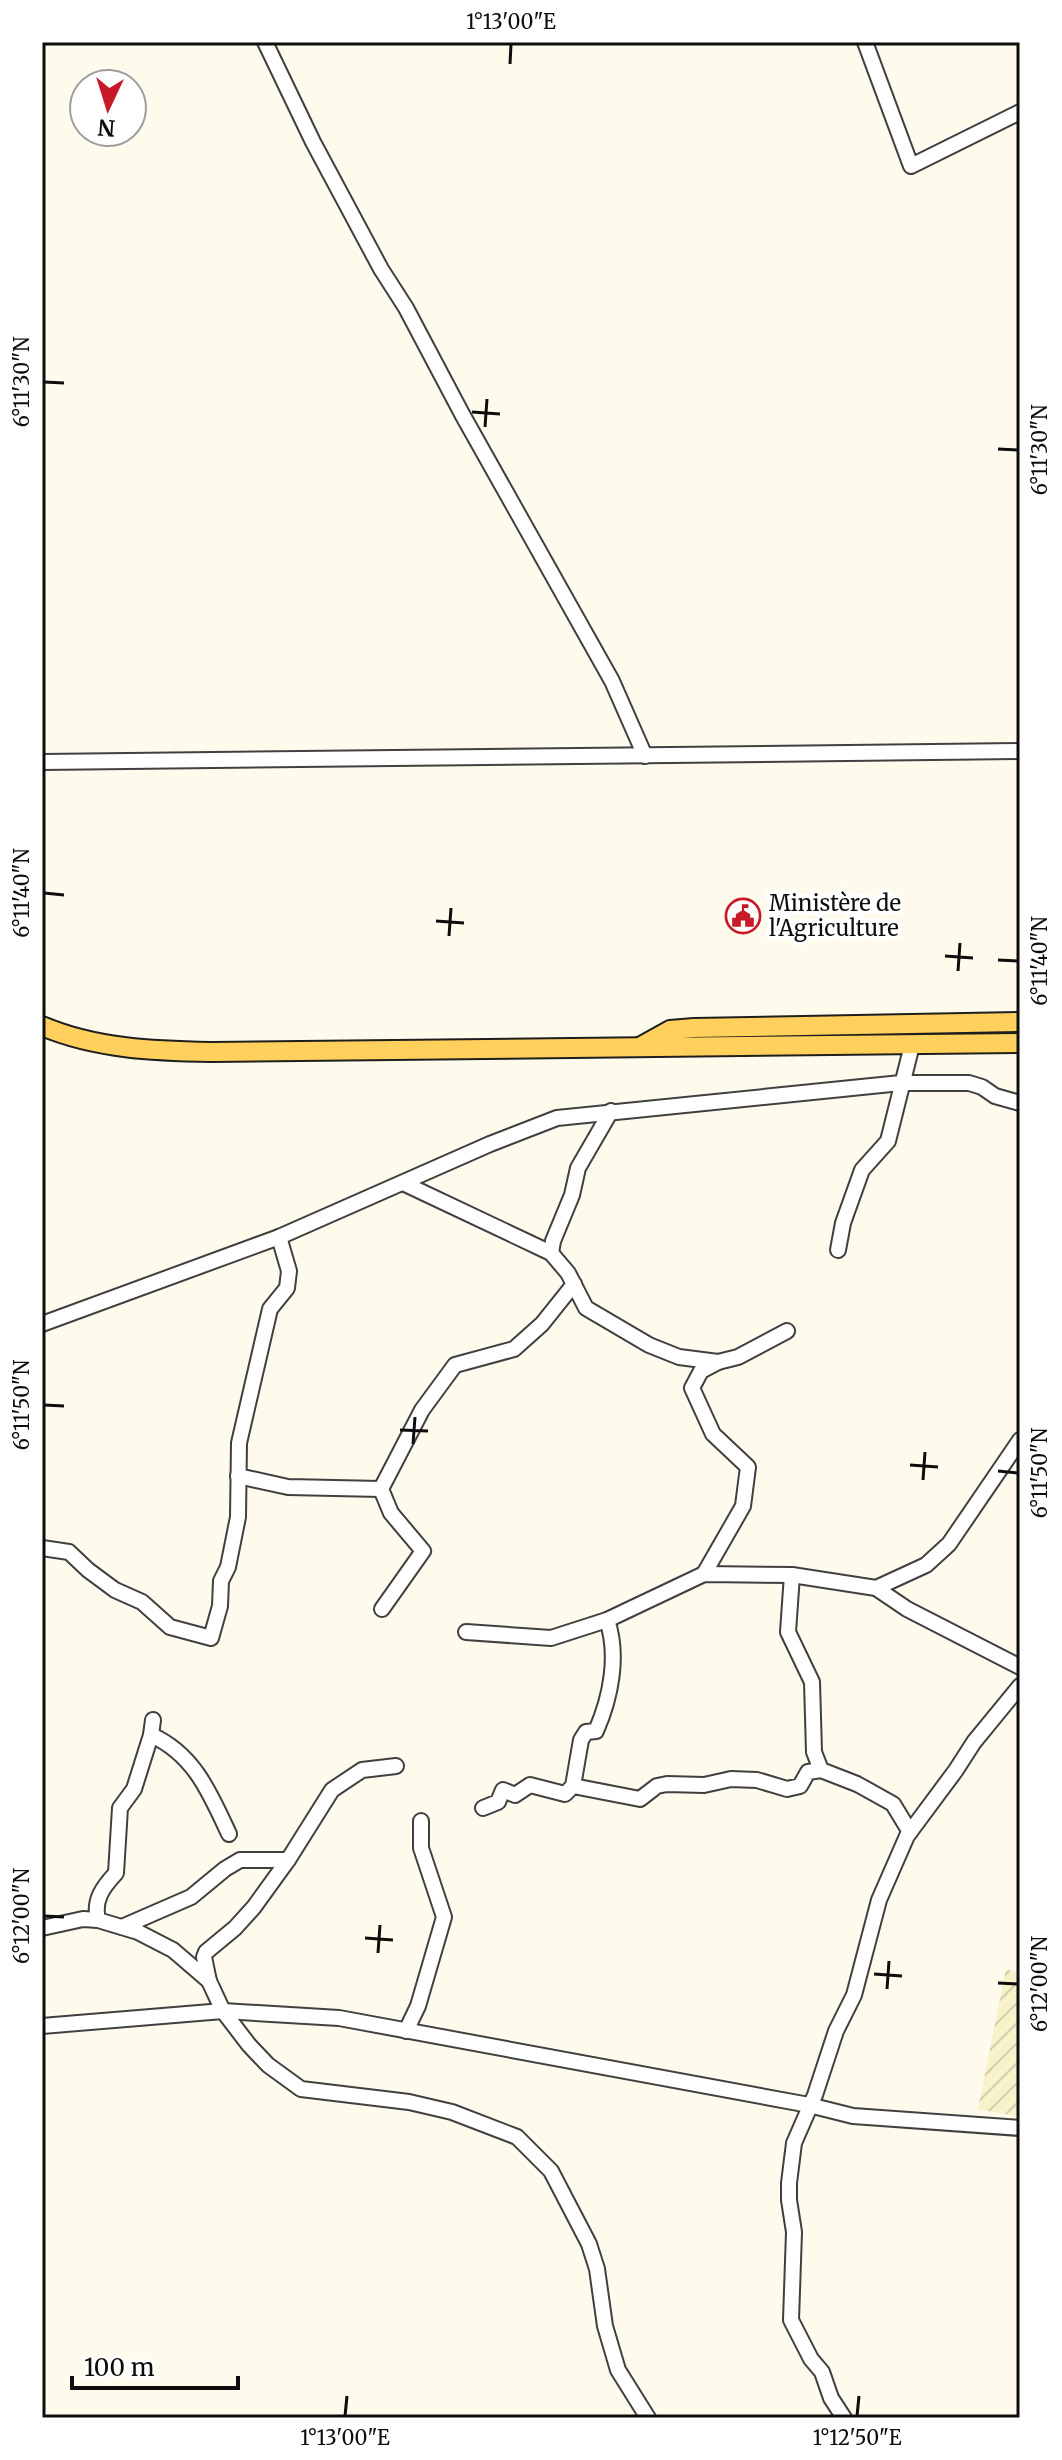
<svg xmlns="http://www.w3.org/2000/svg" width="1062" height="2460" font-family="Merriweather,serif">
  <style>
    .farmland { fill: url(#farmland-furrows) }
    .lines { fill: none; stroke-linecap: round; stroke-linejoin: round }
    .minor-casing { stroke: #404040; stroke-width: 18 }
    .major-casing { stroke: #1e1e1e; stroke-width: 22 }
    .minor { stroke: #fff; stroke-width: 14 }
    .major { stroke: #ffd05c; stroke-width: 18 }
    .ticks { fill: none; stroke: #0d0d0d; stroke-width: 3 }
    .labels { text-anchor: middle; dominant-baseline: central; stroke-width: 8; stroke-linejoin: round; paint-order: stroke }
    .poi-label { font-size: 22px; fill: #0d0d0d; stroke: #fff; text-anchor: start }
    .neatline { fill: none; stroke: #0d0d0d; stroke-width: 3 }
    .ticks-label { font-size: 20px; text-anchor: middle; fill: #0d0d0d }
  </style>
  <defs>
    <pattern id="farmland-furrows" width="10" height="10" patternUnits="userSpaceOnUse" patternTransform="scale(2)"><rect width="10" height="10" fill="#f7f2ca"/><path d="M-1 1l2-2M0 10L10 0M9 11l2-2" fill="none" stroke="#d3ceac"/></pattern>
  </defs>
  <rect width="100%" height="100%" fill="#fffbec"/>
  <path class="farmland" d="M 1006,1969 L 1020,1974 L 1020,2117 L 978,2109 Z"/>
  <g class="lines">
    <g class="minor-casing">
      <g id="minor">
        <path d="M 265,42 L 313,142 L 381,269 L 406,308 L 462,414 L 612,681 L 645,756"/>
        <path d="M 865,42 L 911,166 L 1020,112"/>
        <path d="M 42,762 L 1020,751"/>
        <path d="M 403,1183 L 551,1253 L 568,1273 L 586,1308 L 649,1345 L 679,1357 L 718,1362 L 738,1357 L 787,1331"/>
        <path d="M 838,1250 L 843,1223 L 862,1170 L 888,1141 L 912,1045"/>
        <path d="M 551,1253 L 553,1241 L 572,1195 L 578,1168 L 611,1111"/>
        <path d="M 42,1324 L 279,1237 L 490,1144 L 557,1118 L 901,1083 L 969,1083 L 982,1087 L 995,1096 L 1020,1103"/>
        <path d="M 238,1476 L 288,1487 L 381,1489"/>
        <path d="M 42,1548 L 69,1552 L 88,1570 L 115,1590 L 142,1602 L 170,1627 L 211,1638 L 220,1606 L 221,1581 L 228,1567 L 238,1517 L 239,1443 L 270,1309 L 287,1288 L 289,1271 L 279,1237"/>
        <path d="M 704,1574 L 743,1506 L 748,1467 L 713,1434 L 692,1388 L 701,1371 L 718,1362"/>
        <path d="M 792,1575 L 788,1632 L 812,1682 L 814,1752 L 821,1770 L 857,1784 L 893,1804 L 910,1832"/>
        <path d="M 876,1588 L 907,1609 L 1020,1667"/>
        <path d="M 382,1609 L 423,1551 L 391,1513 L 381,1489 L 422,1410 L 455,1365 L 514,1349 L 542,1324 L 574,1284"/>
        <path d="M 466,1632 L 551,1638 L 607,1620 L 704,1574 L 792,1575 L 876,1588 L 926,1565 L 949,1544 L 1020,1440"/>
        <path d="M 151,1735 C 194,1754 210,1793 229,1834"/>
        <path d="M 573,1786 L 581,1740 L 586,1732 L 596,1731 C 611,1697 619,1655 607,1620"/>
        <path d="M 483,1808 L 498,1802 L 503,1790 L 515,1795 L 530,1785 L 565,1794 L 573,1786 L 640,1799 L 657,1786 L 667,1784 L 704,1785 L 731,1779 L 757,1780 L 787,1789 L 800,1786 L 808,1772 L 821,1770"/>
        <path d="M 98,1920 C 93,1900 103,1887 116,1873 L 120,1808 L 134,1789 L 151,1735 L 153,1720"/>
        <path d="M 122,1927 L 191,1897 L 225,1869 L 240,1860 L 288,1860"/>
        <path d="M 42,1928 L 83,1919 L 98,1920 L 138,1932 L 173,1950 L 209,1981 L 223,2011 L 249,2045 L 268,2065 L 301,2089 L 409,2102 L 452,2112 L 517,2137 L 551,2171 L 589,2244 L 597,2269 L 605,2326 L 618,2370 L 648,2418"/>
        <path d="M 209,1981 L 204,1957 L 206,1952 L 235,1928 L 254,1907 L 288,1860 L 332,1790 L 362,1770 L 396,1766"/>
        <path d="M 42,2026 L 223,2011 L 339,2018 L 809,2105 L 853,2116 L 1020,2128"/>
        <path d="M 406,2031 L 418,2006 L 444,1917 L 421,1848 L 421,1821"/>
        <path d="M 844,2418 L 831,2398 L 822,2372 L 811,2359 L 791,2320 L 794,2232 L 789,2200 L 789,2183 L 794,2143 L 815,2095 L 836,2031 L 854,1995 L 879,1900 L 907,1836 L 956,1770 L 974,1742 L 1020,1686"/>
      </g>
    </g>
    <g class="major-casing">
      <g id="major">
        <path d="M 42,1026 C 96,1049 155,1051 212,1052 L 1020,1043"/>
        <path d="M 643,1045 L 670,1030 L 694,1028 L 1020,1022"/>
      </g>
    </g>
    <use href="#minor" class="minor"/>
    <use href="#major" class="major"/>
  </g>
  <path class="ticks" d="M 510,64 L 511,44M 44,382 L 64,383M 472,412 L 500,414M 485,427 L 487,399M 998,449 L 1018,450M 44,893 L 64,895M 436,921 L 464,923M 449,936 L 451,908M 945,956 L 973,958M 998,960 L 1018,961M 958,971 L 960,943M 44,1405 L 64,1406M 400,1430 L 428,1431M 413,1444 L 415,1417M 910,1465 L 938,1467M 998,1471 L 1018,1473M 923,1480 L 925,1452M 44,1916 L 64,1917M 365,1938 L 393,1940M 378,1953 L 380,1925M 874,1974 L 902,1976M 998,1983 L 1018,1984M 887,1989 L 889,1961M 345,2416 L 347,2396M 857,2416 L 859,2396"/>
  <defs>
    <g id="civic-ring" transform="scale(1.8)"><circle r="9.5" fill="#fff" stroke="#c81929" stroke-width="1.5"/><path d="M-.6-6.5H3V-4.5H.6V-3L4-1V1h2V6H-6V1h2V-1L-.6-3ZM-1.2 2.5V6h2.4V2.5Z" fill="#c81929"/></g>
  </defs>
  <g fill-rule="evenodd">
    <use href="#civic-ring" x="743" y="916"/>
  </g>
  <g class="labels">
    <g class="poi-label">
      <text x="769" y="903">Ministère de<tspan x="769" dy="25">l'Agriculture</tspan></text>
    </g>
  </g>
  <rect width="1062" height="2460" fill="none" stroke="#ffffff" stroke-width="88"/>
  <g transform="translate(108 108) rotate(184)"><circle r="38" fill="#ffffff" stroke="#9e9e9e" stroke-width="2"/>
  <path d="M0-6L14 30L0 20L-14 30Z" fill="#c81929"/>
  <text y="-12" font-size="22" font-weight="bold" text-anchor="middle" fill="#0d0d0d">N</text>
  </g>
  <path d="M72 2376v12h166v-12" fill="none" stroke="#0d0d0d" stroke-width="4"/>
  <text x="84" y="2376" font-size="24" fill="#0d0d0d" stroke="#ffffff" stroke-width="6" paint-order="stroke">100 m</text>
  <rect x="44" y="44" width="974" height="2372" class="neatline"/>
  <g class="ticks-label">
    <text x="511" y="29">1°13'00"E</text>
    <text transform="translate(22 382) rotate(-90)" y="7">6°11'30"N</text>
    <text transform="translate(1040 450) rotate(-90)" y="7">6°11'30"N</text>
    <text transform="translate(22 893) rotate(-90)" y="7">6°11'40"N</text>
    <text transform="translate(1040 961) rotate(-90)" y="7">6°11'40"N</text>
    <text transform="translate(22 1405) rotate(-90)" y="7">6°11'50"N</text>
    <text transform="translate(1040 1473) rotate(-90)" y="7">6°11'50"N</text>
    <text transform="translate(22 1916) rotate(-90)" y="7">6°12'00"N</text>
    <text transform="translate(1040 1984) rotate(-90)" y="7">6°12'00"N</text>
    <text x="345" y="2445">1°13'00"E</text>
    <text x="857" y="2445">1°12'50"E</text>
  </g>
</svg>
